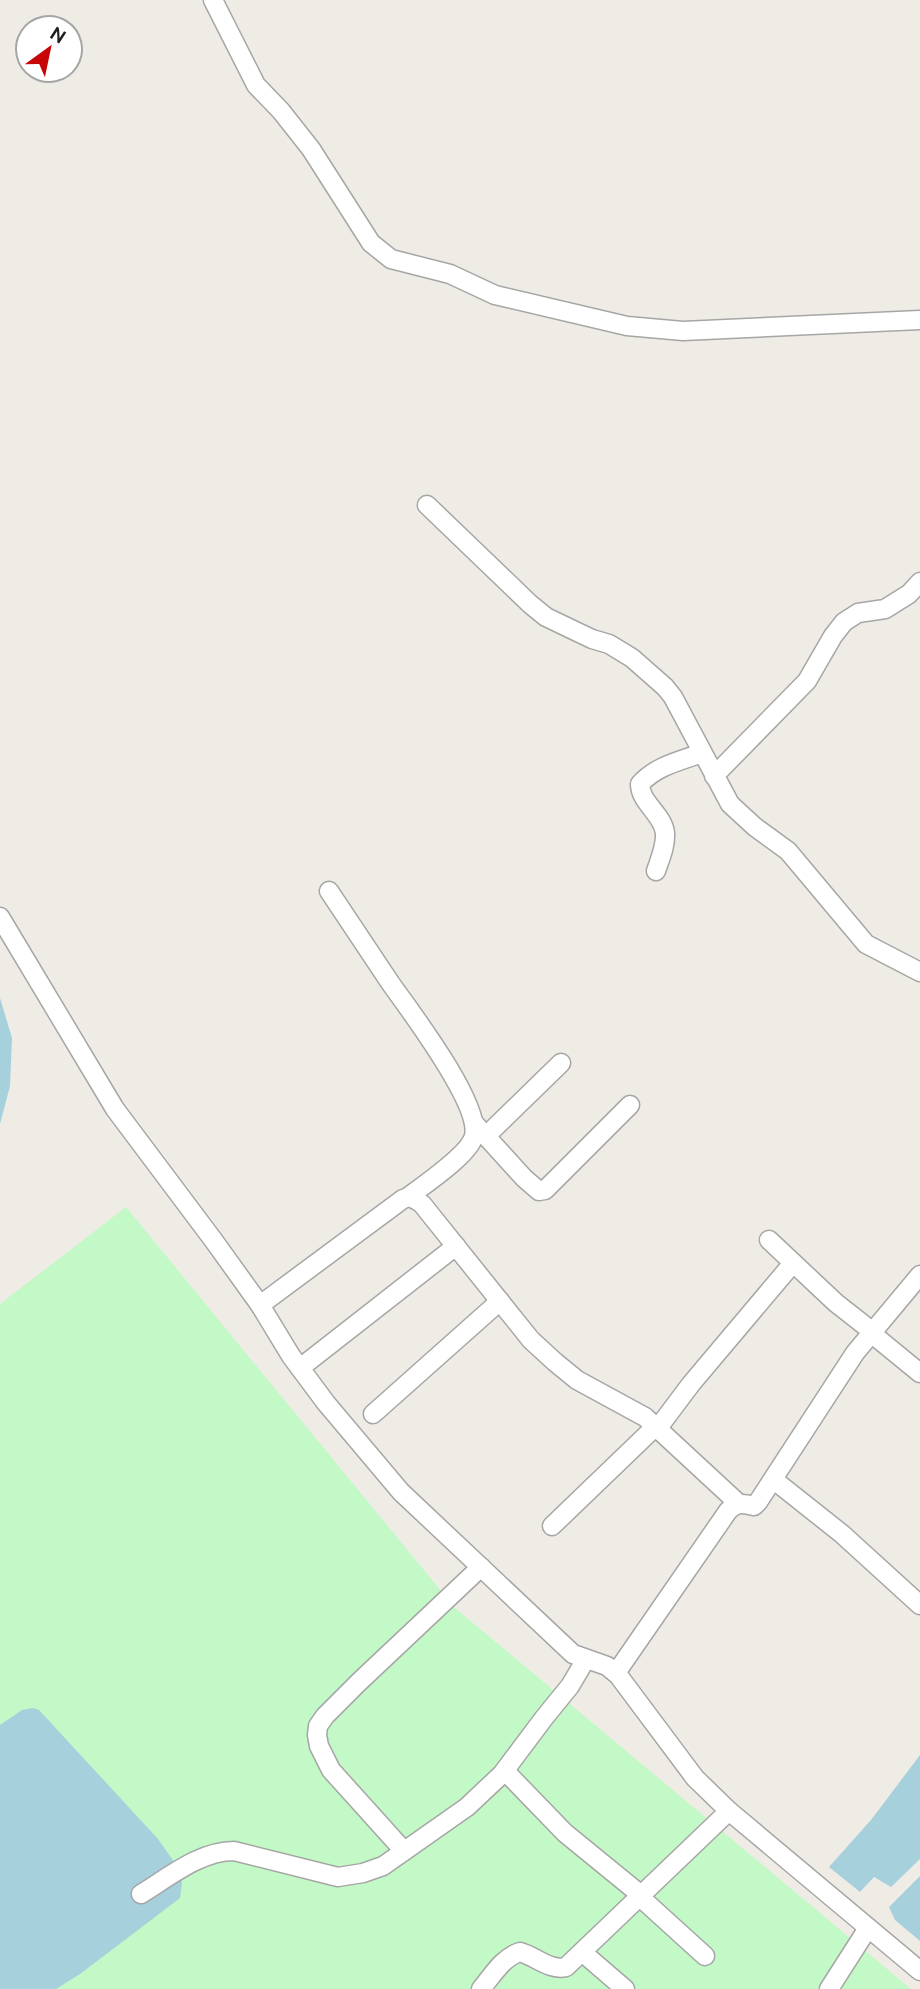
<svg xmlns="http://www.w3.org/2000/svg" width="920" height="1989" font-family="Ubuntu,sans-serif">
  <style>
    .park { fill: #c3f8c7 }
    .water { fill: #a6d0dc }
    .lines { fill: none; stroke-linecap: round; stroke-linejoin: round }
    .street-casing { stroke: #a6a6a6; stroke-width: 21 }
    .street { stroke: #fff; stroke-width: 18 }
  </style>
  <rect width="100%" height="100%" fill="#efece5"/>
  <path class="park" d="M 126,1207 L 455,1608 L 911,1989 L 0,1989 L 0,1304 Z"/>
  <g class="water">
    <path d="M 0,998 L 12,1038 L 10,1086 L 0,1124 Z"/>
    <path d="M 33,1708 L 39,1710 L 158,1839 L 179,1869 L 182,1883 L 180,1898 L 80,1974 L 56,1989 L 0,1989 L 0,1725 L 22,1710 Z"/>
    <path d="M 920,1755 L 920,1859 L 891,1887 L 874,1877 L 860,1892 L 829,1867 L 871,1820 Z"/>
    <path d="M 920,1876 L 920,1941 L 895,1920 L 889,1907 Z"/>
  </g>
  <g class="lines">
    <g class="street-casing">
      <g id="street">
        <path d="M 213,0 L 256,85 L 281,111 L 311,149 L 371,243 L 391,259 L 450,274 L 495,295 L 627,326 L 683,331 L 920,320"/>
        <path d="M 427,505 L 530,604 L 546,617 L 592,639 L 609,644 L 632,658 L 665,687 L 673,697 L 730,804 L 755,827 L 788,851 L 866,944 L 920,972"/>
        <path d="M 714,776 L 807,681 L 833,636 L 844,622 L 858,613 L 885,609 L 909,594 L 920,582"/>
        <path d="M 656,871 C 660,859 666,846 665,833 C 663,814 640,803 640,784 C 656,766 680,761 702,753"/>
        <path d="M 329,891 C 350,922 370,953 391,984 C 411,1012 481,1104 474,1136 C 470,1154 424,1185 408,1197"/>
        <path d="M 0,917 L 115,1109 L 214,1241 L 260,1305 L 291,1356 L 326,1403 L 401,1492 L 573,1654 L 607,1666 L 618,1675 L 695,1778 L 729,1811 L 920,1971"/>
        <path d="M 474,1123 L 524,1178 L 539,1191 L 545,1190 L 630,1105"/>
        <path d="M 486,1136 L 561,1063"/>
        <path d="M 769,1240 L 836,1303 L 873,1332"/>
        <path d="M 260,1305 L 403,1199 C 411,1196 415,1199 422,1204 L 531,1340 L 555,1362 L 577,1380 L 645,1417 L 738,1503"/>
        <path d="M 871,1333 L 920,1373"/>
        <path d="M 300,1368 L 456,1246"/>
        <path d="M 373,1414 L 500,1301"/>
        <path d="M 658,1428 L 691,1384 L 793,1263"/>
        <path d="M 774,1480 L 842,1534 L 920,1605"/>
        <path d="M 552,1526 L 656,1426"/>
        <path d="M 616,1673 L 728,1511 C 736,1502 743,1503 754,1506 L 758,1502 L 855,1353 L 920,1275"/>
        <path d="M 505,1771 L 565,1833 L 641,1895"/>
        <path d="M 404,1851 L 331,1770 L 319,1746 L 317,1735 L 318,1726 L 325,1716 L 359,1682 L 481,1567"/>
        <path d="M 141,1894 C 169,1877 200,1851 234,1851 L 338,1877 L 363,1873 L 383,1866 L 467,1807 L 502,1774 L 544,1718 L 570,1686 L 586,1659"/>
        <path d="M 640,1897 L 705,1956"/>
        <path d="M 582,1952 L 625,1989"/>
        <path d="M 481,1989 C 492,1976 503,1957 520,1952 C 535,1956 550,1971 566,1967 L 729,1811"/>
        <path d="M 829,1989 L 868,1928"/>
      </g>
    </g>
    <use href="#street" class="street"/>
  </g>
  <g transform="translate(49 49) rotate(33)"><circle r="33" fill="#ffffff" stroke="#a5a5a5" stroke-width="2"/>
  <path d="M0-5L12 26L0 18L-12 26Z" fill="#c70608"/>
  <text y="-10" font-size="19" font-weight="bold" text-anchor="middle" fill="#1f1f1f">N</text>
  </g>
</svg>
